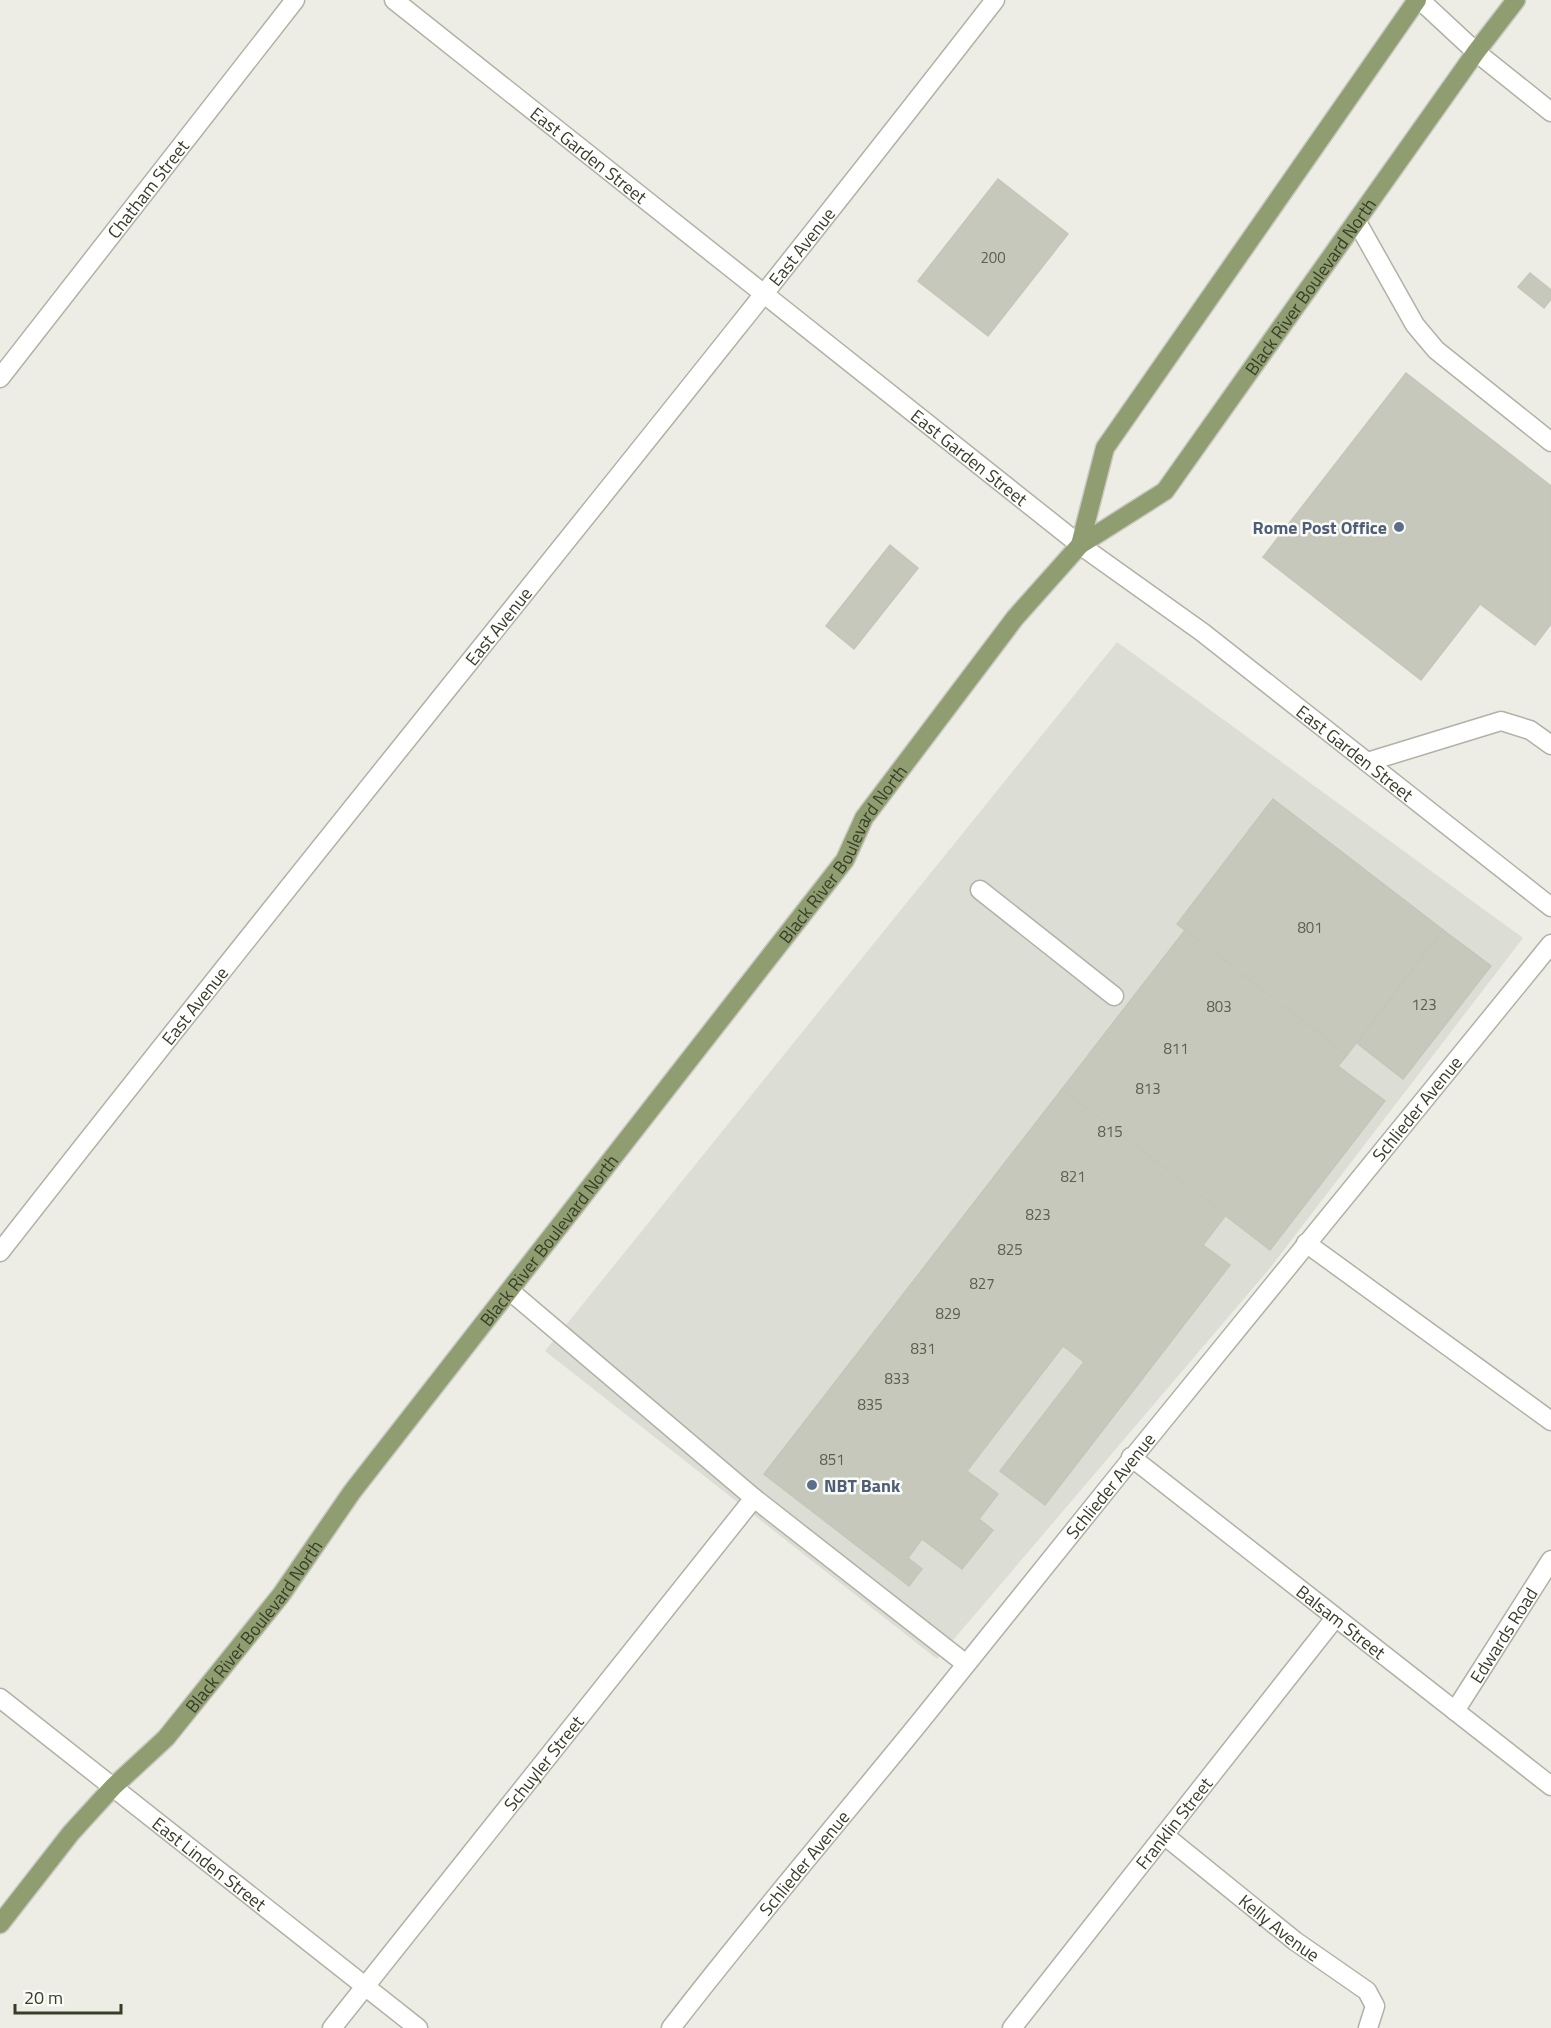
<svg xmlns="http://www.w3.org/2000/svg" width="1551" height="2028" font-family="'Titillium Web',sans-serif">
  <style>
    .built { fill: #dcddd5 }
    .building { fill: #c7c8bc; stroke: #c5c6b9; stroke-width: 1.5 }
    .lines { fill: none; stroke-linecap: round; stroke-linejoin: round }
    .minor-casing { stroke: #afb2a5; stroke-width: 21 }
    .major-casing { stroke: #c7c9c3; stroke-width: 21 }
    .minor { stroke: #fff; stroke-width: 18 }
    .major { stroke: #909d71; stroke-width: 18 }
    .service-dot { fill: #5c6f8a; stroke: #fafaf7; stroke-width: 2 }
    .labels { text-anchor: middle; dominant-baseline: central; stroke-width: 5; stroke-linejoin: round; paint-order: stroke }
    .number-label { font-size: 15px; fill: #5b604c }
    .street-label { font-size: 18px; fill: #373e27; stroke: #fafaf7 }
    .service-label { font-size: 18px; font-weight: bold; fill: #4e5e75; stroke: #fafaf7; text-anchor: end }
  </style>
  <rect width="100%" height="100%" fill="#edede6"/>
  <path class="built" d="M 1117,642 L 1523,938 L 1270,1268 L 937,1659 L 545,1351 Z"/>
  <g class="building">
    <path d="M 998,179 L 1068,234 L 988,336 L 918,281 Z"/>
    <path d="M 1530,273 L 1551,290 L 1551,299 L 1544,308 L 1518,287 Z"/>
    <path d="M 1406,373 L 1551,486 L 1551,624 L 1535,645 L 1480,604 L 1421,680 L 1263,557 Z"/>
    <path d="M 890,545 L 918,568 L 854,649 L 826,626 Z"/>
    <path d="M 1273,799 L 1443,930 L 1347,1055 L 1177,924 Z"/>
    <path d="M 1185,930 L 1347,1055 L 1338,1066 L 1385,1101 L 1270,1250 L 1062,1089 Z"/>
    <path d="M 1443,930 L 1491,966 L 1403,1079 L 1357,1043 Z"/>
    <path d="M 1062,1089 L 1226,1215 L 1203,1245 L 1230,1265 L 1045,1505 L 1000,1471 L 1084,1362 L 1063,1346 L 967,1471 L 998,1494 L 979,1519 L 993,1530 L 962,1569 L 922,1539 L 908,1558 L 922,1569 L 909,1586 L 764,1474 Z"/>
  </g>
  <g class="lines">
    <g class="minor-casing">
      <g id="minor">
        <path id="s1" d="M 394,0 L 1080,545 L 1202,632 L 1551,907"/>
        <path d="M 1420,0 L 1476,52 L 1551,112"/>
        <path d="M 1357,222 L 1415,325 L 1436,350 L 1551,442"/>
        <path id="s2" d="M 0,378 L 295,0"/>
        <path d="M 1367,762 L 1501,721 L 1530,730 L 1551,745"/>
        <path d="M 980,890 L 1114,996"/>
        <path d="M 1306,1243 L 1551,1421"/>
        <path id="s3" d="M 0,1252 C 328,832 668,421 995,0"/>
        <path d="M 510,1291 L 754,1498 L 966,1664"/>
        <path id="s4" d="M 1131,1457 L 1551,1786"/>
        <path id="s5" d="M 0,1698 L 418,2028"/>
        <path id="s6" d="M 1455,1711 L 1551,1560"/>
        <path id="s7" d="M 1164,1835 L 1295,1941 L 1367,1991 L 1375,2006 L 1368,2028"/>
        <path id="s8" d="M 332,2028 L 754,1498"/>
        <path id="s9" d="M 671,2028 C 751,1924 836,1825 919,1723 C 1128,1462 1339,1203 1551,944"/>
        <path id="s10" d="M 1012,2028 L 1335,1618"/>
      </g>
    </g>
    <g class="major-casing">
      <g id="major">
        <path d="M 1080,545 L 1105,448 L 1417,0"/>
        <path id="s11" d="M 0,1924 L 71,1833 L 113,1787 L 166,1738 L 281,1595 L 352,1492 L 845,860 L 864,818 L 1015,618 L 1080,545 L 1165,491 L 1476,52 L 1516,0"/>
      </g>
    </g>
    <use href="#minor" class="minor"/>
    <use href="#major" class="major"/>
  </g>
  <g class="service-dot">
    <circle cx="1399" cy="527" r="6"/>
    <circle cx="812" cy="1485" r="6"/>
  </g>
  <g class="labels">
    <g class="number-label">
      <text x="993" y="257">200</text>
      <text x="1310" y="927">801</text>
      <text x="1424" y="1004">123</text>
      <text x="1219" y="1006">803</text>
      <text x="1176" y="1048">811</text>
      <text x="1148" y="1088">813</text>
      <text x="1110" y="1131">815</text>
      <text x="1073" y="1176">821</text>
      <text x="1038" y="1214">823</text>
      <text x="1010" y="1249">825</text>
      <text x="982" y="1283">827</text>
      <text x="948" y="1313">829</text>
      <text x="923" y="1348">831</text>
      <text x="897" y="1378">833</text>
      <text x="870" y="1404">835</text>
      <text x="832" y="1459">851</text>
    </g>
    <g class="street-label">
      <text stroke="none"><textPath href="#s1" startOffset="249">East Garden Street</textPath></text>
      <text stroke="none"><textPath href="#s2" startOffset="240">Chatham Street</textPath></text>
      <text stroke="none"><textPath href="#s3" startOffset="1286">East Avenue</textPath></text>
      <text stroke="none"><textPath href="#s11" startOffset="2106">Black River Boulevard North</textPath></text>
      <text stroke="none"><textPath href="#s1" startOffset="735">East Garden Street</textPath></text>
      <text stroke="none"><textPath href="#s3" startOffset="800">East Avenue</textPath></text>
      <text stroke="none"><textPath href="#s1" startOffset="1221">East Garden Street</textPath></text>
      <text stroke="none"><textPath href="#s11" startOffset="1364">Black River Boulevard North</textPath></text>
      <text stroke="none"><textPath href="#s3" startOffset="314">East Avenue</textPath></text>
      <text stroke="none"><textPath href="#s9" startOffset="1184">Schlieder Avenue</textPath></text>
      <text stroke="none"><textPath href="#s11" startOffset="878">Black River Boulevard North</textPath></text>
      <text stroke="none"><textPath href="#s9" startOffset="698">Schlieder Avenue</textPath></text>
      <text stroke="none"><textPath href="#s4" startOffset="267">Balsam Street</textPath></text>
      <text stroke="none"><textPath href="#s11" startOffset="392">Black River Boulevard North</textPath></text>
      <text stroke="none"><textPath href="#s6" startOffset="90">Edwards Road</textPath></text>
      <text stroke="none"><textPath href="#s8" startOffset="339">Schuyler Street</textPath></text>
      <text stroke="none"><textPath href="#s10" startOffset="261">Franklin Street</textPath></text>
      <text stroke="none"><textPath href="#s9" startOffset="212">Schlieder Avenue</textPath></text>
      <text stroke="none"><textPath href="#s5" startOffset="267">East Linden Street</textPath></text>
      <text stroke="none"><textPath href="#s7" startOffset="148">Kelly Avenue</textPath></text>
    </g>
    <g class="service-label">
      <text x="1387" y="527">Rome Post Office</text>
      <text x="824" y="1485" text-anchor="start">NBT Bank</text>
    </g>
  </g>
  <path d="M15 2004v9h106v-9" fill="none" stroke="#373e27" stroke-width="3"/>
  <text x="24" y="2004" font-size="18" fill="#373e27" stroke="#fafaf7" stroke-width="4.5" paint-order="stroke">20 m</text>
</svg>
